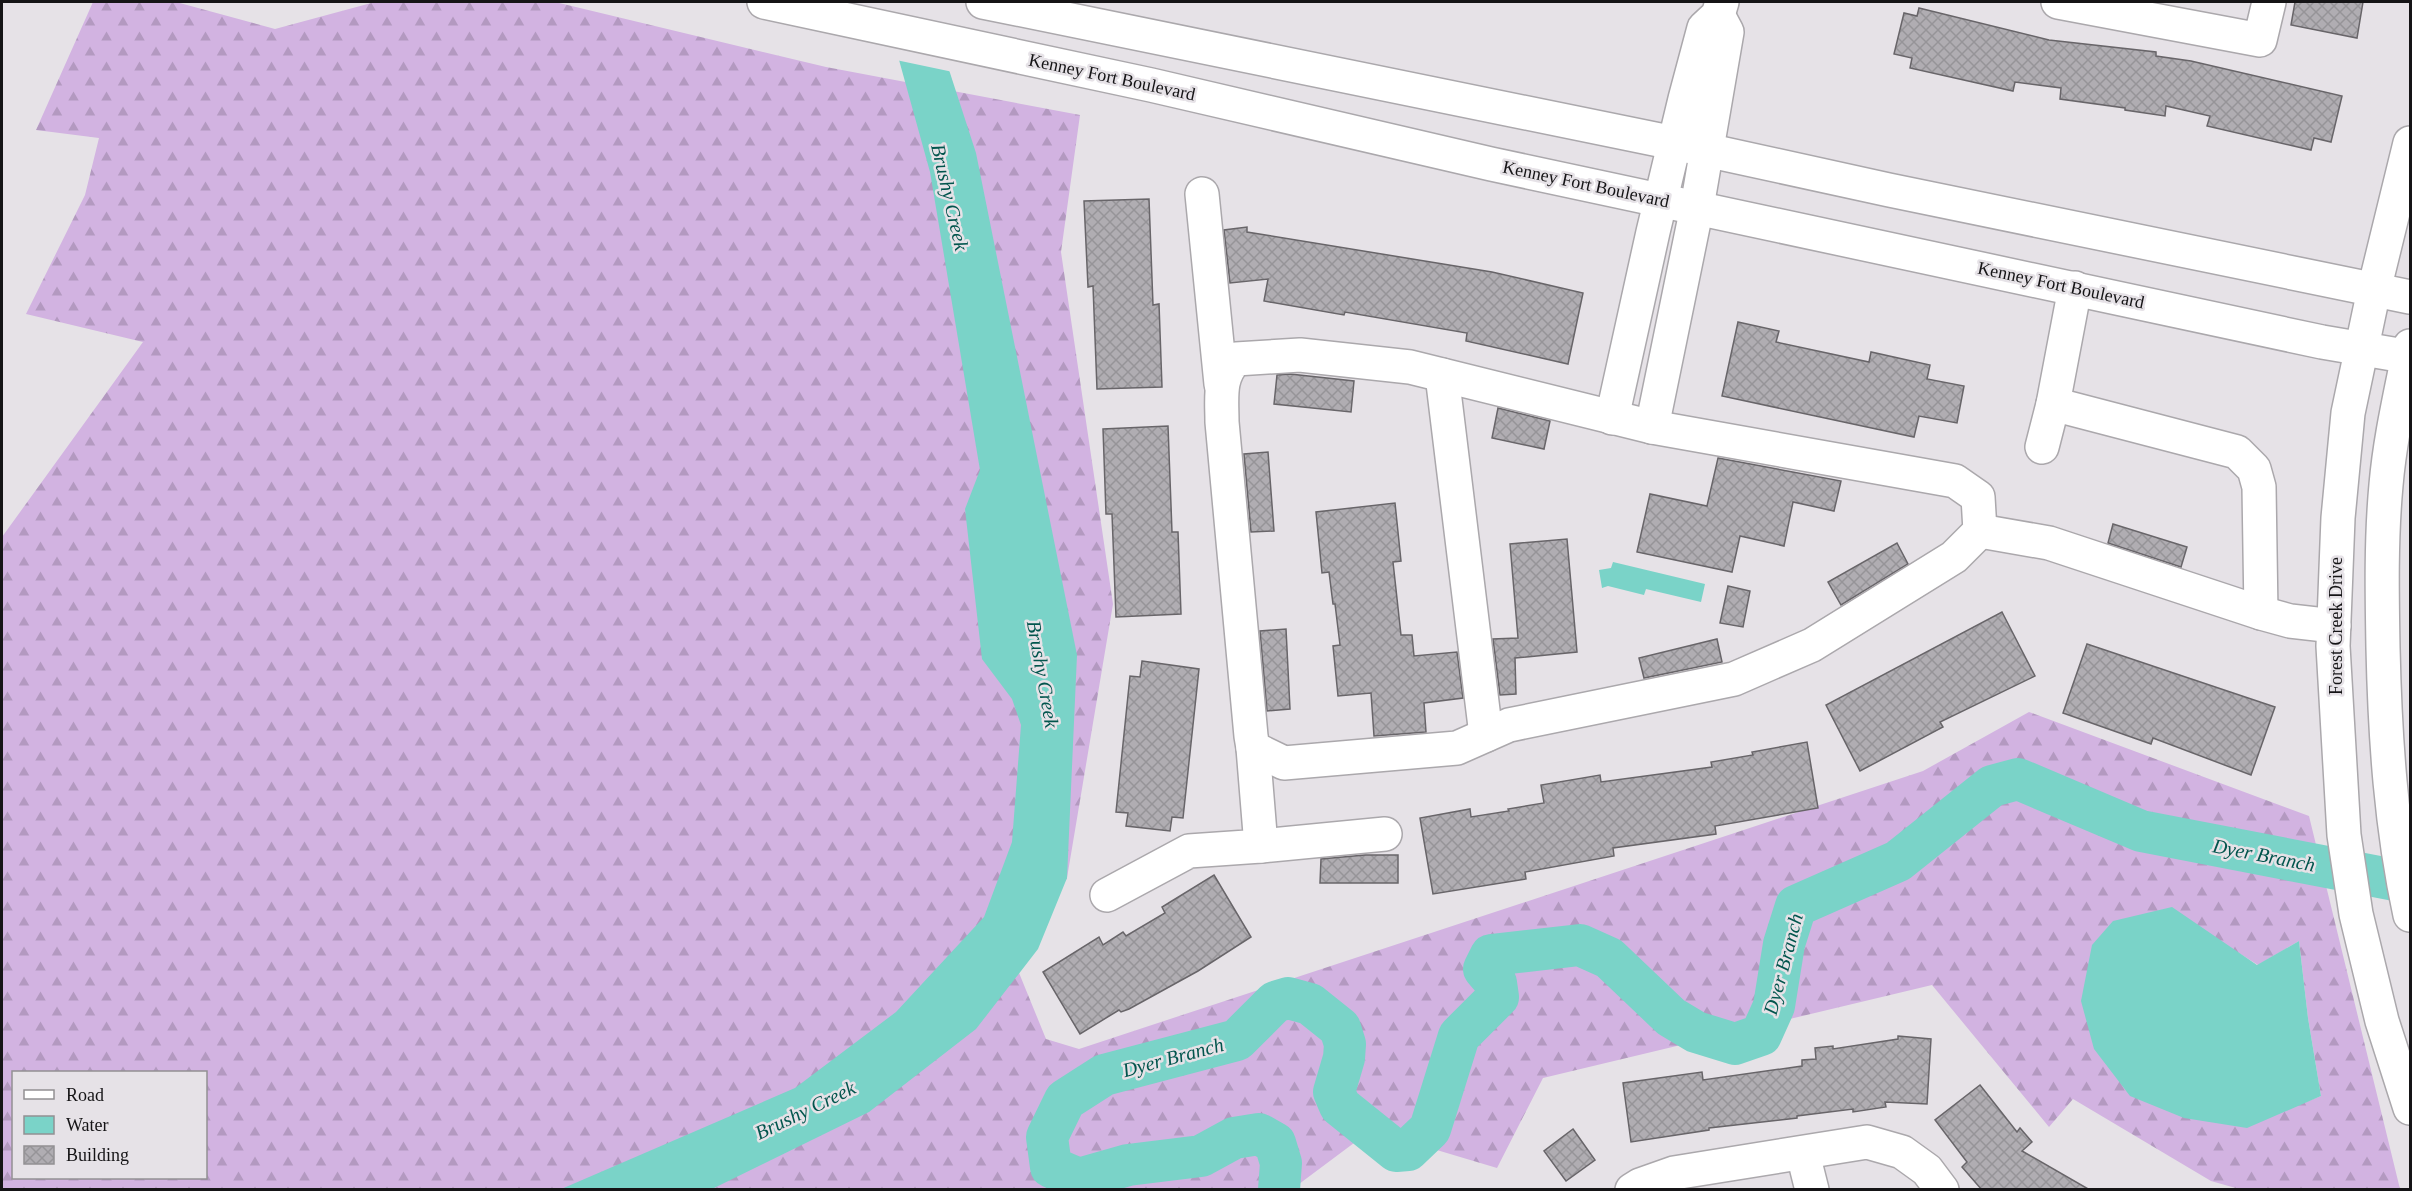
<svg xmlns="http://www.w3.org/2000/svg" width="2412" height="1191" font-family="'Times New Roman',serif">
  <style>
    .forest { fill: url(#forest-firs); fill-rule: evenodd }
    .water { fill: #7ad3c8 }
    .pier { fill: #e6e2e7 }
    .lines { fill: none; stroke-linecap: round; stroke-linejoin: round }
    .river { stroke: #7ad3c8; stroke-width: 42 }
    .building { fill: url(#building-cross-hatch); stroke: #686569; stroke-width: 1.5 }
    .minor-casing { stroke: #aba8ac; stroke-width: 36 }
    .major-casing { stroke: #aba8ac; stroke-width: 36 }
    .minor { stroke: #fff; stroke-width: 33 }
    .major { stroke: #fff; stroke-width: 33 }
    .labels { text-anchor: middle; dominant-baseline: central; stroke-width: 5; stroke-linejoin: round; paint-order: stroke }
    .street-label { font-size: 18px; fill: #151416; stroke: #e6e2e7 }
    .water-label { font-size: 20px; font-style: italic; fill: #02554d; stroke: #e6e2e7 }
  </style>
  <defs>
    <pattern id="forest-firs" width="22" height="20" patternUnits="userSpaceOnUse" patternTransform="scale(1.5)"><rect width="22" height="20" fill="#d2b3e1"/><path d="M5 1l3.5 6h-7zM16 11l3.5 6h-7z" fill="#b399c0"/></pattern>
    <pattern id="building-cross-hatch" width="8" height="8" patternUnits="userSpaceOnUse" patternTransform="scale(1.5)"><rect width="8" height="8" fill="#b0adb2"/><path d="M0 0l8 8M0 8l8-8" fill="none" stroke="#969498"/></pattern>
  </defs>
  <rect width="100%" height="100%" fill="#e6e2e7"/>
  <path class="forest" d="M 93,2 L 176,2 L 275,29 L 375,2 L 555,2 L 826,67 L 1080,115 L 1061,252 L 1113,604 L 1067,878 L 1015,963 L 1046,1039 L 1079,1049 L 1923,771 L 2029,712 L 2309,816 L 2400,1189 L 2239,1189 L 2211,1181 L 2073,1099 L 2049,1127 L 1932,985 L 1543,1078 L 1497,1168 L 1420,1145 L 1358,1140 L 1291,1190 L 2,1190 L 2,537 L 143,342 L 26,314 L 85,195 L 99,138 L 36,130 ZM 2299,941 L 2308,1018 L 2321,1096 L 2296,1106 L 2234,950 L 2258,965 ZM 14,1072 L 206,1072 L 206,1178 L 14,1178 Z"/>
  <g class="water">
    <path d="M 883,2 L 927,2 L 976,153 L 1077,655 L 1067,878 L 1038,949 L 976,1029 L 869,1112 L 712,1189 L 559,1190 L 795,1088 L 896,1012 L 984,917 L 1012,842 L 1021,725 L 1012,699 L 982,659 L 965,509 L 980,470 L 930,172 Z"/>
    <path d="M 1613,562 L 1705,584 L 1701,602 L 1646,589 L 1644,595 L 1608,586 L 1602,588 L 1599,570 L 1611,568 Z"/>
    <path d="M 2172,907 L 2257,965 L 2299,941 L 2308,1018 L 2321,1096 L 2247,1128 L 2184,1118 L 2130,1096 L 2094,1049 L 2081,1001 L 2092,945 L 2113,921 Z"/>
  </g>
  <path class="pier" d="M 880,2 L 930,2 L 953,72 L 896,60 Z"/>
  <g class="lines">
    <path class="river" d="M 1279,1190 L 1281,1163 L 1275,1143 L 1259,1134 L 1234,1138 L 1201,1156 L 1128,1165 L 1079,1179 L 1051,1167 L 1047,1137 L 1065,1100 L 1104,1075 L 1237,1040 L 1275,1002 L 1288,998 L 1310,1004 L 1340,1028 L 1345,1044 L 1344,1058 L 1334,1092 L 1340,1106 L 1396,1151 L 1408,1150 L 1430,1129 L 1459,1036 L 1498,997 L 1496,983 L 1484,969 L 1491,955 L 1580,945 L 1609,958 L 1671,1017 L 1696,1032 L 1735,1044 L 1761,1035 L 1774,1006 L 1784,944 L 1796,906 L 1898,861 L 1992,786 L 2018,779 L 2141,831 L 2410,883"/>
  </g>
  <g class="building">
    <path d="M 2295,2 L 2363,2 L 2357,38 L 2291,25 Z"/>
    <path d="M 1919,8 L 2049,40 L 2156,52 L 2156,56 L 2191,61 L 2342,96 L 2331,142 L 2314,138 L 2311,150 L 2207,126 L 2210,116 L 2166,106 L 2165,116 L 2125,110 L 2125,108 L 2060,99 L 2061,88 L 2015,82 L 2013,91 L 1910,68 L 1912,58 L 1894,54 L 1904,13 L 1917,16 Z"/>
    <path d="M 1149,199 L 1153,305 L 1159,304 L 1162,387 L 1097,389 L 1093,286 L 1088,287 L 1084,201 Z"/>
    <path d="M 1247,227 L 1247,232 L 1492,272 L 1583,293 L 1568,364 L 1466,341 L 1467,333 L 1345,312 L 1344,315 L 1264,301 L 1268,279 L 1230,283 L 1224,230 Z"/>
    <path d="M 1738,322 L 1779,331 L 1776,342 L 1869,362 L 1871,352 L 1930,365 L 1927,379 L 1964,386 L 1957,423 L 1919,416 L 1914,437 L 1722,396 Z"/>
    <path d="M 1290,374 L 1354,381 L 1351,412 L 1274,404 L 1277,375 Z"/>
    <path d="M 1498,408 L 1550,421 L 1544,449 L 1492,438 Z"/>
    <path d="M 1168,426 L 1172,532 L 1178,532 L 1181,614 L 1116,617 L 1112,514 L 1106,514 L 1103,429 Z"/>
    <path d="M 1268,452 L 1274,531 L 1251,532 L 1244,454 Z"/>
    <path d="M 1718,458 L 1841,481 L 1834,511 L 1793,502 L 1784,546 L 1740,536 L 1732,572 L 1637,552 L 1650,494 L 1707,506 Z"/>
    <path d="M 1395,503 L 1401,561 L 1393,562 L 1401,635 L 1412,635 L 1414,656 L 1457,652 L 1463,698 L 1424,703 L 1426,732 L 1374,736 L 1371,693 L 1338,696 L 1333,646 L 1340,645 L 1335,604 L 1333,604 L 1329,572 L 1322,573 L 1316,512 Z"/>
    <path d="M 2113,524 L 2187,547 L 2181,567 L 2108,543 Z"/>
    <path d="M 1567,539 L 1577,652 L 1515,658 L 1516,694 L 1500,695 L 1493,639 L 1518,638 L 1510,544 Z"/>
    <path d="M 1897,543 L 1908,564 L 1841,605 L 1828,582 Z"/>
    <path d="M 1728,586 L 1750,591 L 1743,627 L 1720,623 Z"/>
    <path d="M 2002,612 L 2035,676 L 1940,722 L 1943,727 L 1860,771 L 1826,705 Z"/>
    <path d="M 1286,629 L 1290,709 L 1267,711 L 1260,631 Z"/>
    <path d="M 1717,639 L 1722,662 L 1644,678 L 1639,658 Z"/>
    <path d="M 2087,644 L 2275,707 L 2251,775 L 2153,738 L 2151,744 L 2063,713 Z"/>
    <path d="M 1142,661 L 1199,669 L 1183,818 L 1172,817 L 1170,831 L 1126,826 L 1128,813 L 1116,812 L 1130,676 L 1140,677 Z"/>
    <path d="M 1807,742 L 1818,808 L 1715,826 L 1716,834 L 1613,848 L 1614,856 L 1525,872 L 1526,879 L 1433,894 L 1420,818 L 1470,809 L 1471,817 L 1509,811 L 1508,809 L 1544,803 L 1541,785 L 1600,775 L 1601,782 L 1712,767 L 1711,762 L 1753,755 L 1752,752 Z"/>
    <path d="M 1365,855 L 1398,855 L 1398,883 L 1320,883 L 1321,859 Z"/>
    <path d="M 1214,875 L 1251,937 L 1198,971 L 1129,1009 L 1121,1012 L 1119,1010 L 1080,1034 L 1043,972 L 1099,937 L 1103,945 L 1123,932 L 1126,936 L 1165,913 L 1162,907 L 1167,904 Z"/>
    <path d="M 1898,1036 L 1931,1039 L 1927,1104 L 1885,1102 L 1886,1107 L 1853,1112 L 1853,1109 L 1797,1116 L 1797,1118 L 1709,1128 L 1709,1130 L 1631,1142 L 1623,1083 L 1702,1072 L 1703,1080 L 1802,1066 L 1802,1060 L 1816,1059 L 1815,1048 L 1833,1046 L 1833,1049 L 1898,1039 Z"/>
    <path d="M 1980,1085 L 2017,1132 L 2020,1128 L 2032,1142 L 2022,1151 L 2090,1190 L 1982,1190 L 1962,1167 L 1967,1162 L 1935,1120 Z"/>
    <path d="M 1573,1129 L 1595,1160 L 1566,1181 L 1544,1151 Z"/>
  </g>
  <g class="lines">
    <g class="minor-casing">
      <g id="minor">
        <path d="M 2058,2 L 2260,40 L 2269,2"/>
        <path d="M 2410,143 L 2374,290 L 2348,413 L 2338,518 L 2333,646 L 2344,835 L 2356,914 L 2382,1021 L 2410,1108"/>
        <path d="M 1202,194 L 1221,384"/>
        <path d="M 2075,288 L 2053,404 L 2237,452 L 2254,469 L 2259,487 L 2261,613"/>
        <path d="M 2410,346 C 2401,392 2390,438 2386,485 C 2381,539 2382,593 2383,648 C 2385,738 2391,828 2410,915"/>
        <path d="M 1300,355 L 1410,367 L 1652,427 L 1955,481 L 1978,497 L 1980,531 L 1954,557 L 1812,645 L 1734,679 L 1509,725 L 1457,748 L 1284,763 L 1253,748 L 1251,736 L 1222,422 C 1222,398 1218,377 1236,359 Z"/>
        <path d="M 1442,375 L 1486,735"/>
        <path d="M 1612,418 L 1653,232 L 1685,99 L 1704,28 L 1718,15 L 1722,2"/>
        <path d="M 1652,427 L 1697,207 L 1727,32 L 1718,15"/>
        <path d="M 2042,447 L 2053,404"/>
        <path d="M 1980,531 L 2049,543 L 2261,613 L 2290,621 L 2334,626"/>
        <path d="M 1261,846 L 1385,834"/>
        <path d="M 1107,895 L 1189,851 L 1261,846 L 1253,748"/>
        <path d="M 1803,1154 L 1812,1190"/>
        <path d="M 1632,1190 L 1640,1185 L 1674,1173 L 1867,1142 L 1902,1152 L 1927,1170 L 1942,1190"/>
      </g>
    </g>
    <g class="major-casing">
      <g id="major">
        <path d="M 764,2 L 1151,85 L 1491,164 L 2322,342 L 2410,357"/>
        <path d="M 983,2 L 1674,143 L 1889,190 L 2410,297"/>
      </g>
    </g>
    <use href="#minor" class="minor"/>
    <use href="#major" class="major"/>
  </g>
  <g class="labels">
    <g class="street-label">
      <text transform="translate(1112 77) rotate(12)">Kenney Fort Boulevard</text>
      <text transform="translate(1586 184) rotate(12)">Kenney Fort Boulevard</text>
      <text transform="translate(2061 285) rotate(12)">Kenney Fort Boulevard</text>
      <text transform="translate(2336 626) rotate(-90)">Forest Creek Drive</text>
    </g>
    <g class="water-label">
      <text transform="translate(950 197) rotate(77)">Brushy Creek</text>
      <text transform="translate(1043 674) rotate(80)">Brushy Creek</text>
      <text transform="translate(2264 855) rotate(11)">Dyer Branch</text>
      <text transform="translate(1783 964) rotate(-75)">Dyer Branch</text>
      <text transform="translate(1173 1057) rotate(-15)">Dyer Branch</text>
      <text transform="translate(805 1110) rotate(-26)">Brushy Creek</text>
    </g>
  </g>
  <rect width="2412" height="1191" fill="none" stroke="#151416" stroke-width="6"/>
  <rect x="12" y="1071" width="195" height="108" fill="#e6e2e7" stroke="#929093" stroke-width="1.5"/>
  <rect x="24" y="1090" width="30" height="9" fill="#ffffff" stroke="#929093" stroke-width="1.5"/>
  <text x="66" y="1101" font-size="18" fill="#151416">Road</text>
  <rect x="24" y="1116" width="30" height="18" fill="#7ad3c8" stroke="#929093" stroke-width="1.5"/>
  <text x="66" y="1131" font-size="18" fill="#151416">Water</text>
  <rect x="24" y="1146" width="30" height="18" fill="url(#building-cross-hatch)" stroke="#929093" stroke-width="1.5"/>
  <text x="66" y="1161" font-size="18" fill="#151416">Building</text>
</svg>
